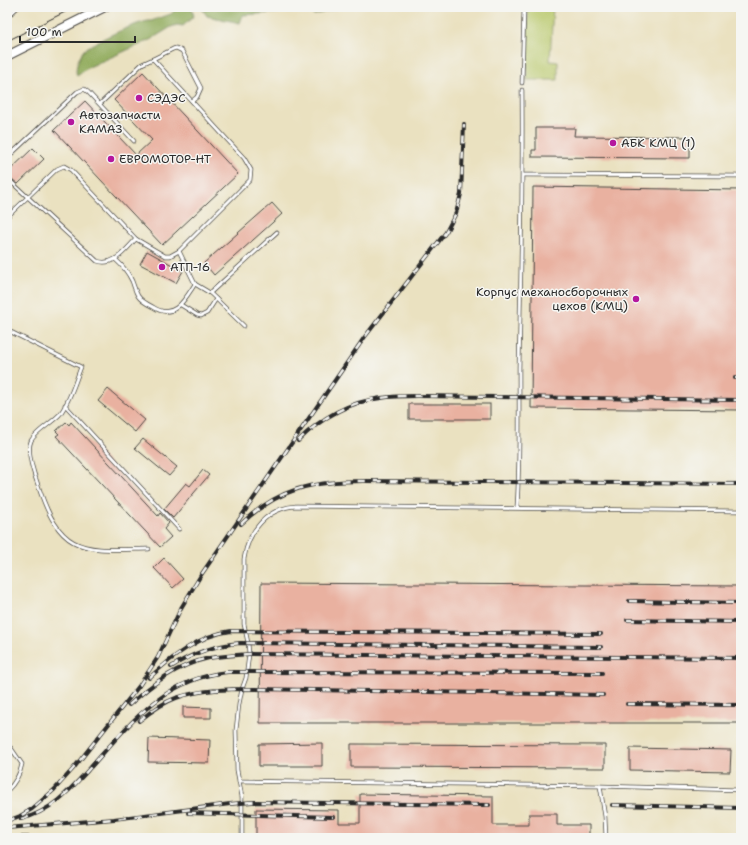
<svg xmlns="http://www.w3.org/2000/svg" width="748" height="845" font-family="'Shantell Sans',sans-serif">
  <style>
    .green { fill: #b8c769; stroke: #72794a }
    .forest { fill: #92ac5d; stroke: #5e6c44 }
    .building { fill: #e9b1a0 }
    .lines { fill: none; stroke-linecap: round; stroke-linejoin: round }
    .lane-casing { stroke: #484641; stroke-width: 4.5 }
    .secondary-casing { stroke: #484641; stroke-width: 10 }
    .lane { stroke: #fff; stroke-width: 3 }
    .secondary { stroke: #fff; stroke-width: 8 }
    .tram { stroke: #2b2b2b; stroke-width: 1 }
    .rail-casing { stroke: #2b2b2b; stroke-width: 4 }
    .rail { stroke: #f6f6f2; stroke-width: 2.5; stroke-dasharray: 8; stroke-linecap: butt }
    .poi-dot { fill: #b5179e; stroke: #f6f6f2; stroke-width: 1.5 }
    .labels { text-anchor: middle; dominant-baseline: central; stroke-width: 3; stroke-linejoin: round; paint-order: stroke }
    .poi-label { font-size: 12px; fill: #2b2b2b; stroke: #f6f6f2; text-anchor: start }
  </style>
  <rect width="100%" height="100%" fill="#f6f6f2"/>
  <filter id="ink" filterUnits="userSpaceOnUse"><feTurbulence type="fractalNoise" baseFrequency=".025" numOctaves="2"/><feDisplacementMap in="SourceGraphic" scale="8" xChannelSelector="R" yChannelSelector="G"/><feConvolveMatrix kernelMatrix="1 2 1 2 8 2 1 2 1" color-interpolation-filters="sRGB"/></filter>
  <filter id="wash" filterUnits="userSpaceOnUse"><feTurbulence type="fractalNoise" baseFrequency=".012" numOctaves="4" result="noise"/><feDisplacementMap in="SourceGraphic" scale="16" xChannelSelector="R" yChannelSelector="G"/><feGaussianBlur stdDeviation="0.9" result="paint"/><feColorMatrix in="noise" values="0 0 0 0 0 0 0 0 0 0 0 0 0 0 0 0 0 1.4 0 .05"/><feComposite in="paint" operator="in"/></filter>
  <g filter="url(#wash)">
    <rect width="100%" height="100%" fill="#eae1c0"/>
    <path class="green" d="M 528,7 L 553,7 L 550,61 L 558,62 L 558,80 L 527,80 Z"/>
    <g class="forest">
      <path d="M 178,7 L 191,7 L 194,16 L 183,26 L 177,25 L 171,27 L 150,40 L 89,67 L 77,76 C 74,69 79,56 84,50 C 91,43 143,19 151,21 L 171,14 Z"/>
      <path d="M 201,7 L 341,7 L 315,15 L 302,11 L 243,15 L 240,23 L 207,16 Z"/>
    </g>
    <g id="blocks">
      <g class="building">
        <path d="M 143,72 L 238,174 L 162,245 L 54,130 L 85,101 L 136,155 L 152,140 L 114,100 Z"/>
        <path d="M 536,128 L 575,128 L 574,136 L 690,137 L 690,158 L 532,157 L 532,150 L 536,150 Z"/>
        <path d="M 33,148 L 44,159 L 18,184 L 7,175 L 7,173 Z"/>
        <path d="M 533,187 L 741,190 L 741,410 L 531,408 Z"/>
        <path d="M 272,203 L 282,214 L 214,275 L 204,263 Z"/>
        <path d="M 147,251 L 183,271 L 176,283 L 140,264 Z"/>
        <path d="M 108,389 L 145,420 L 135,432 L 98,401 Z"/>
        <rect x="409" y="404" width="81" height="15"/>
        <path d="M 66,422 L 69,425 L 71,422 L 158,516 L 160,513 L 169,523 L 164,529 L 171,537 L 160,547 L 56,436 L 59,434 L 56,431 Z"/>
        <path d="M 143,439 L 177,467 L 169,476 L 135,448 Z"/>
        <path d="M 203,470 L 209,475 L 173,518 L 164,509 L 186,483 L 190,486 Z"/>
        <path d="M 164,558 L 183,579 L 173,588 L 154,568 Z"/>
        <path d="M 261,583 L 741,586 L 741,723 L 260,723 Z"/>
        <path d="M 183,707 L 211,708 L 211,718 L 183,718 Z"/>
        <path d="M 149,738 L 210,740 L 209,763 L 148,762 Z"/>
        <path d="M 322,743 L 322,766 L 259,766 L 259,744 Z"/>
        <path d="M 351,744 L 605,745 L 605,768 L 351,767 Z"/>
        <path d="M 630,748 L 731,750 L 730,772 L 630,770 Z"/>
        <path d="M 360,794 L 493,796 L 493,825 L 529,825 L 529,814 L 557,814 L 557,825 L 589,825 L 589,838 L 256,838 L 256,809 L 339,810 L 339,823 L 360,823 Z"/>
      </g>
    </g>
  </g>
  <g filter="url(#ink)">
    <use href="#blocks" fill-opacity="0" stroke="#484641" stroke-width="1"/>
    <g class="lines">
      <g class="lane-casing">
        <g id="lane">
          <path d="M 7,17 L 18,7"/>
          <path d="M 153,59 L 173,49 L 176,48 L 182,51 L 201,88 L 197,97 L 192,101"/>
          <path d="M 522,83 L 524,7"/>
          <path d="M 7,158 L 77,92 L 84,89 L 88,92 L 134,141"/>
          <path d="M 523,175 L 741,176"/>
          <path d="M 7,178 L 97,261 C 114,267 125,250 136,239"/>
          <path d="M 7,217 L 57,169 L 64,166 L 71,170 L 136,239 L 165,256 L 170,256 L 179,251 L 250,180 L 251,170 L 244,158 L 153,59 L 142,64 L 100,104"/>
          <path d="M 179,251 L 195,284 L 210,293 L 277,232"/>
          <path d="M 115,259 C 123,266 128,272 132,281 C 134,286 135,291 138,296 C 141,301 147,304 153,307 C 174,321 185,299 195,284"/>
          <path d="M 210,293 L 244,326"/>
          <path d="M 181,305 L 197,315 L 201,316 L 207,313 L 216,299"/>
          <path d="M 7,330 L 81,367 C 75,382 70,401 60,414 C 53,422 34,433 31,441 C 26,452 34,474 38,485 C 61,556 83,550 149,549"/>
          <path d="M 65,405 L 179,529"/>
          <path d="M 517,507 C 520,461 519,415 519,368 C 521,275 523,182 522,90"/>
          <path d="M 7,745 L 11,748 L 22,764 C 20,775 15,783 7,791"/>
          <path d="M 239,781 L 600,786 L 741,790"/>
          <path d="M 600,786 L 605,817 L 606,838"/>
          <path d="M 242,838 L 242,797 L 237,770 L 236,730 L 239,704 L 242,689 L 246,678 L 249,654 L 248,643 L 244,624 L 244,559 C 248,531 267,508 296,506 L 741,511"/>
        </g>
      </g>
      <g class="secondary-casing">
        <path id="secondary" d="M 7,56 L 105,7"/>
      </g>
      <use href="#lane" class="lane"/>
      <use href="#secondary" class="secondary"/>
      <path class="tram" d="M 7,41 L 75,7"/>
      <g class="rail-casing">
        <g id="rail">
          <path d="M 735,378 L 741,378"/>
          <path d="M 298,441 C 321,418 348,402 381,398 C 393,396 405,396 418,396 L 741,400"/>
          <path d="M 241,524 C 279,488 313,481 364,481 L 741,484"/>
          <path d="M 629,601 L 741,603"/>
          <path d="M 627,620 L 741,622"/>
          <path d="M 171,667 C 191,654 216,645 240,643 L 601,647"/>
          <path d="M 149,678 C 172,657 199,635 231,631 L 601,634"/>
          <path d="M 627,704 L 741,705"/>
          <path d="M 129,705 C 152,684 177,665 209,658 C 222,656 235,655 249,654 L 741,658"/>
          <path d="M 139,721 C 150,712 162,703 176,698 C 201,689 229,689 255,689 L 603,695"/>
          <path d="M 612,805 L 741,808"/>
          <path d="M 188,813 L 333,817"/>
          <path d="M 21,819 C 51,812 70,790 90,768 C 129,724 165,678 228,672 L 602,673"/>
          <path d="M 7,821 L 20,816 L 32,809 L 54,790 L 73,769 L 139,686 L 158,657 L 181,608 L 201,575 L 364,338 L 446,232 L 456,213 L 461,194 L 464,124"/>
          <path d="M 7,828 L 114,819 L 230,804 L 252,802 L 489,805"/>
          <path d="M 7,837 L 71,838"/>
        </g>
      </g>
      <use href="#rail" class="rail"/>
    </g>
  </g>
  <g class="poi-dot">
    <circle cx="139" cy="98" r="4"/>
    <circle cx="71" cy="122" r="4"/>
    <circle cx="613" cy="143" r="4"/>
    <circle cx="111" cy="159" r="4"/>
    <circle cx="162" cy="267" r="4"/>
    <circle cx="636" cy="299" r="4"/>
  </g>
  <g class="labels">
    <g class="poi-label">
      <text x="147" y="98">СЭДЭС</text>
      <text x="79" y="115">Автозапчасти<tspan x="79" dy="14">КАМАЗ</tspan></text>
      <text x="621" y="143">АБК КМЦ (1)</text>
      <text x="119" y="159">ЕВРОМОТОР-НТ</text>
      <text x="170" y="267">АТП-16</text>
      <text x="628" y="292" text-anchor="end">Корпус механосборочных<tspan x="628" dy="14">цехов (КМЦ)</tspan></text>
    </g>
  </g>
  <rect width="748" height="845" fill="none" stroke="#f6f6f2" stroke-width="24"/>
  <path d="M20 36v6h115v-6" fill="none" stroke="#2b2b2b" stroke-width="2"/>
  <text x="26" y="36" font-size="12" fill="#2b2b2b" stroke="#f6f6f2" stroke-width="3" paint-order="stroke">100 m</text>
</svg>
